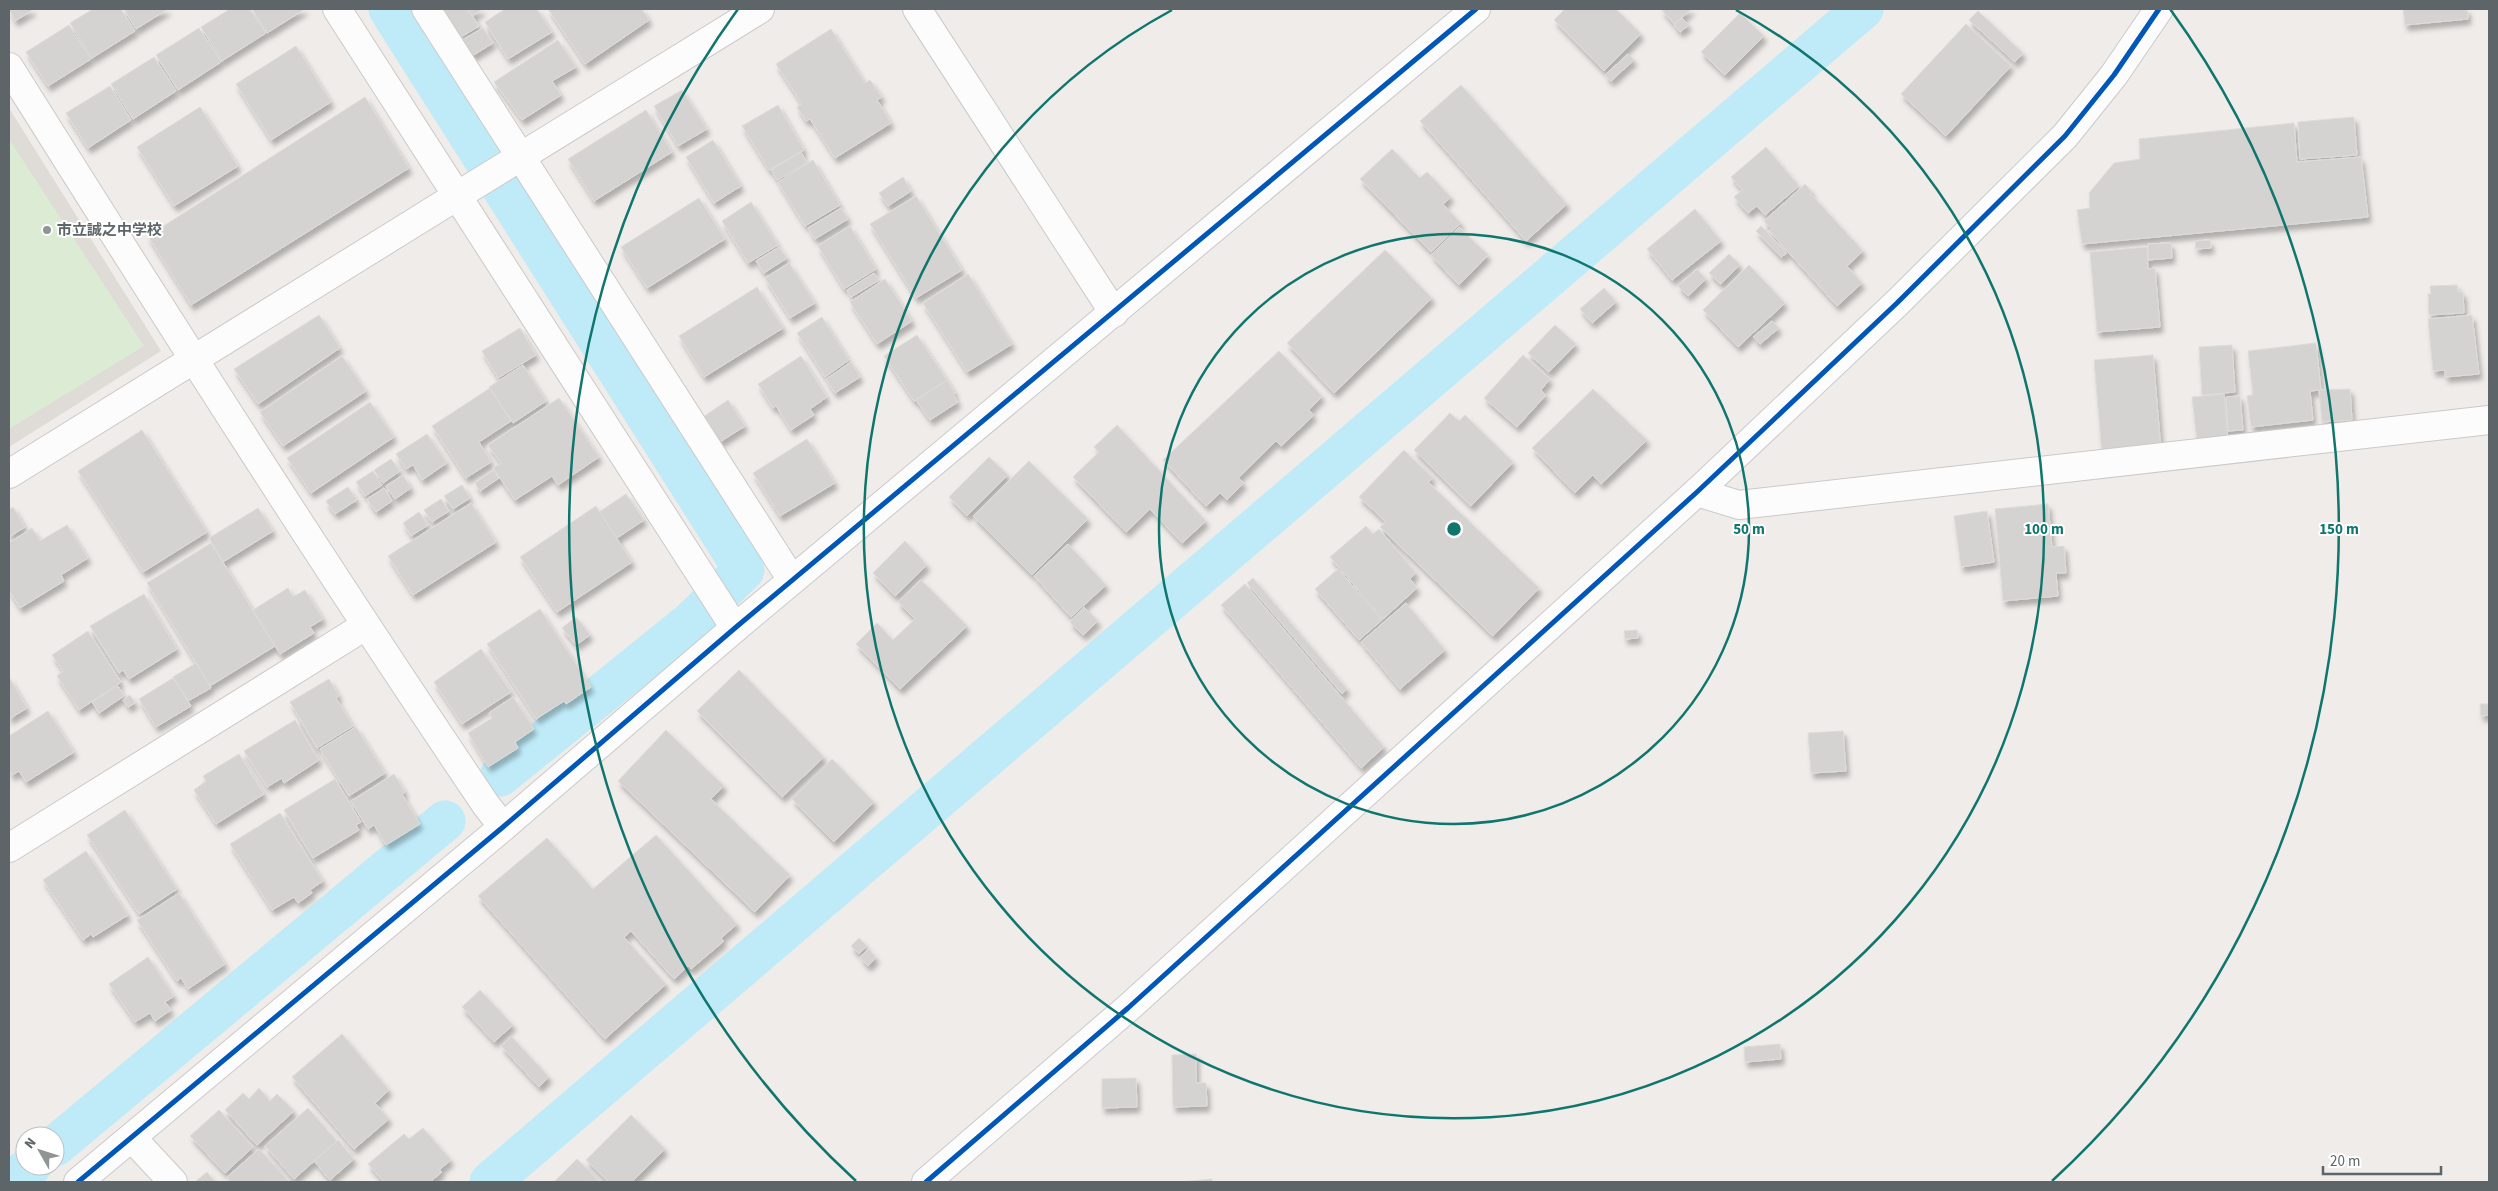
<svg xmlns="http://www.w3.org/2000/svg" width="2498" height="1191" font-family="'Source Sans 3','Noto Sans JP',sans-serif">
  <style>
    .education { fill: #dfdcd7 }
    .green { fill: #dbebd4 }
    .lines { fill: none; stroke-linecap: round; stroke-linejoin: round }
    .canal { stroke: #bfebf8; stroke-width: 41 }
    .building { fill: #d5d3d2; stroke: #dedcd8; filter: url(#shadow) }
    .minor-casing { stroke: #cacaca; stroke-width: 30 }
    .tertiary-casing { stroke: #cacaca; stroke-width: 30 }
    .minor { stroke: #fdfcfc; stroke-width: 28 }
    .tertiary { stroke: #fdfcfc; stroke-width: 28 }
    .cycleway-casing { stroke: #fff; stroke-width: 8 }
    .cycleway { stroke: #0057b8; stroke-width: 5 }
    .ring { fill: none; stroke: #0f766e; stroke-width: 2.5 }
    .poi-dot { fill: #919495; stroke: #fff; stroke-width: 2 }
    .labels { text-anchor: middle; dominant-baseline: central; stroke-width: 4; stroke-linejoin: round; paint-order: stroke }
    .poi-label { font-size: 15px; font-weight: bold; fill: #5e6568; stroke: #fff; text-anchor: start }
    .centre { fill: #0f766e; stroke: #fff; stroke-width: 2.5 }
    .ring-label { font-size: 15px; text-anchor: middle; font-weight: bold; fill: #0f766e; stroke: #fff; stroke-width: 4; stroke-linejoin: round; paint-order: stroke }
  </style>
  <defs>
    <filter id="shadow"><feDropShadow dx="3" dy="5.5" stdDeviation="2.5" flood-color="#0004"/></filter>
  </defs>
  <rect width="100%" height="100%" fill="#efece9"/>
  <path class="education" d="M 9,108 L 161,351 L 9,447 Z"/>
  <path class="green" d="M 9,139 L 144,346 L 9,429 Z"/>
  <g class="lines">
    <g class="canal">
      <path d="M 389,9 L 744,570 L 692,621 L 500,776"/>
      <path d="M 55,1146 L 445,821"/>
      <path d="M 11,1182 L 31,1166"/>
      <path d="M 490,1182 L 1863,9"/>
    </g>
  </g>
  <g class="building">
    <path d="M 9,9 L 34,9 L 15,21 Z"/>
    <path d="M 93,9 L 121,9 L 135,31 L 92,58 L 70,23 Z"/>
    <path d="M 124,9 L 168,9 L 136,29 Z"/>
    <path d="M 230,9 L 250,9 L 266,33 L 222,61 L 201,27 Z"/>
    <path d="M 252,9 L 305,9 L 267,33 Z"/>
    <path d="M 443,9 L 468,9 L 479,26 L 461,37 Z"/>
    <path d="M 468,9 L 483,9 L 472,16 Z"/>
    <path d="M 505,9 L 537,9 L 552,32 L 508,59 L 485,22 Z"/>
    <path d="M 548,9 L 642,9 L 649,20 L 585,64 Z"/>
    <path d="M 1565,9 L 1616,9 L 1641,34 L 1604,71 L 1554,20 Z"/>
    <path d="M 1661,9 L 1692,9 L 1674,24 Z"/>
    <path d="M 2403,9 L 2467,9 L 2468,19 L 2405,25 Z"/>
    <path d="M 1978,11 L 2023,53 L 2015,62 L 1969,20 Z"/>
    <path d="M 1740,13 L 1764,36 L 1725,75 L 1701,52 Z"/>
    <path d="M 1682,18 L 1689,25 L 1680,32 L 1674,25 Z"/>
    <path d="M 1966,24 L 2011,66 L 1946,136 L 1901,94 Z"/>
    <path d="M 69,25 L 91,59 L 48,86 L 26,52 Z"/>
    <path d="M 199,28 L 221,62 L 178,90 L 156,55 Z"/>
    <path d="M 483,28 L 493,43 L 472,56 L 462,40 Z"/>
    <path d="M 831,29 L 865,83 L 870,80 L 882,97 L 877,100 L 891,123 L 835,158 L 810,119 L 806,121 L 797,107 L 802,104 L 776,64 Z"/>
    <path d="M 558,40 L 576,67 L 552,81 L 561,95 L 522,120 L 494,82 Z"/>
    <path d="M 296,46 L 331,102 L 271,140 L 236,84 Z"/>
    <path d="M 1628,54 L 1634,60 L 1611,81 L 1605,75 Z"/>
    <path d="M 154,57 L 176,91 L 133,119 L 111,84 Z"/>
    <path d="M 1461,85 L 1567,204 L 1526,241 L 1420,121 Z"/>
    <path d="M 110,86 L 131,120 L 88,148 L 66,113 Z"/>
    <path d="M 682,90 L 707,129 L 678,146 L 654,106 Z"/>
    <path d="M 365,97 L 409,168 L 191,305 L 148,236 Z"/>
    <path d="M 778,105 L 804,150 L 769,170 L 742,126 Z"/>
    <path d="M 200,107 L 238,166 L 174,206 L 137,147 Z"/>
    <path d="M 646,110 L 672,152 L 594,201 L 568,159 Z"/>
    <path d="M 2354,117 L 2357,155 L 2300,159 L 2298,122 Z"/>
    <path d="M 2294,123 L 2297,162 L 2361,157 L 2368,217 L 2082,244 L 2077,210 L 2090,208 L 2089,193 L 2114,163 L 2140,159 L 2139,139 Z"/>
    <path d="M 713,140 L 741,186 L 714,203 L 686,157 Z"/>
    <path d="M 1766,147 L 1799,186 L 1765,215 L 1757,206 L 1748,213 L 1734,197 L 1742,190 L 1731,177 Z"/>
    <path d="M 1392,149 L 1420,178 L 1427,172 L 1451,197 L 1443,204 L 1461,223 L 1431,252 L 1360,179 Z"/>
    <path d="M 801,152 L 807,163 L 777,180 L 771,170 Z"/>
    <path d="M 813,160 L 840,205 L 805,226 L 778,182 Z"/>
    <path d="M 903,177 L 911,191 L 888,206 L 879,193 Z"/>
    <path d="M 1805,184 L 1812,192 L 1810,193 L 1863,251 L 1847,266 L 1862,283 L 1837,306 L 1769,231 L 1772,229 L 1764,221 Z"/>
    <path d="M 916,196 L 962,270 L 916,298 L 870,224 Z"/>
    <path d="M 699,198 L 725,239 L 647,288 L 621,247 Z"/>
    <path d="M 751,202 L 778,245 L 748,263 L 722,221 Z"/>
    <path d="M 841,208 L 848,219 L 815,239 L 808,228 Z"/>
    <path d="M 1695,209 L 1721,241 L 1672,280 L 1647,249 Z"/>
    <path d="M 850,226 L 876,269 L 844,289 L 818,246 Z"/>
    <path d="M 1761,226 L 1787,253 L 1781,257 L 1756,231 Z"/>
    <path d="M 1459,227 L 1488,255 L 1459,285 L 1431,255 Z"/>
    <path d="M 2210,240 L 2211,248 L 2196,249 L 2195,241 Z"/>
    <path d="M 2171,243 L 2172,258 L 2148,260 L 2148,244 Z"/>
    <path d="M 779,247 L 787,258 L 764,273 L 756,261 Z"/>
    <path d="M 2147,247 L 2148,269 L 2155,268 L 2160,327 L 2097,332 L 2090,252 Z"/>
    <path d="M 1385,250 L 1432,298 L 1334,393 L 1287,343 Z"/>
    <path d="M 1729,254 L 1740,265 L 1721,284 L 1709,273 Z"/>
    <path d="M 789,263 L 815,303 L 790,318 L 765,278 Z"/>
    <path d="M 1749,265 L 1785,303 L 1738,347 L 1703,310 Z"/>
    <path d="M 1697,269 L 1706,279 L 1688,296 L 1678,286 Z"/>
    <path d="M 874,273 L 879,280 L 851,297 L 847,290 Z"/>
    <path d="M 968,274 L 1012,344 L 967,372 L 923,303 Z"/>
    <path d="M 885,279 L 912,321 L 877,344 L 850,302 Z"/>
    <path d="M 2457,285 L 2458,292 L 2463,292 L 2464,313 L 2429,315 L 2428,294 L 2431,294 L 2430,286 Z"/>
    <path d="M 757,287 L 783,328 L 704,377 L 679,336 Z"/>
    <path d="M 1604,288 L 1616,302 L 1592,323 L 1580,309 Z"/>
    <path d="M 319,315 L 340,348 L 258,404 L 234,369 Z"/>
    <path d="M 2472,315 L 2479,374 L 2445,377 L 2445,370 L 2433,371 L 2428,319 Z"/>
    <path d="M 822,317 L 849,360 L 825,377 L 797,333 Z"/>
    <path d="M 1772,321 L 1779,328 L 1760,344 L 1753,337 Z"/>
    <path d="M 1555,325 L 1576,344 L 1549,372 L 1528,353 Z"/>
    <path d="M 520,328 L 536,355 L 498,378 L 482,351 Z"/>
    <path d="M 917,335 L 947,380 L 914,401 L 884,356 Z"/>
    <path d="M 2316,343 L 2321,390 L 2310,391 L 2313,420 L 2251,427 L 2247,396 L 2253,395 L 2248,351 Z"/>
    <path d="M 2232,345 L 2235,392 L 2202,395 L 2199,347 Z"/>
    <path d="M 1279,351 L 1322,396 L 1309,410 L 1314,415 L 1281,446 L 1276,441 L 1238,478 L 1244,483 L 1227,500 L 1220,493 L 1206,506 L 1163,460 Z"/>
    <path d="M 1523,355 L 1550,379 L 1541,390 L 1546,395 L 1517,427 L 1484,398 Z"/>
    <path d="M 2153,355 L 2161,450 L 2102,455 L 2094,360 Z"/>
    <path d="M 342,356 L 366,391 L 283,446 L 260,412 Z"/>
    <path d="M 801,356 L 827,397 L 810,409 L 814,415 L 791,430 L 776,406 L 773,408 L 758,384 Z"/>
    <path d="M 851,362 L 860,377 L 835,393 L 826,379 Z"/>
    <path d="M 523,365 L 546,401 L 513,423 L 489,387 Z"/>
    <path d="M 947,380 L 955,393 L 953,394 L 958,402 L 930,420 L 916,400 Z"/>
    <path d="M 490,388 L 511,421 L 479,442 L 491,462 L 466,478 L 432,426 Z"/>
    <path d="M 1593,389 L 1647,440 L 1601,484 L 1593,475 L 1575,493 L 1532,448 Z"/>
    <path d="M 2350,389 L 2352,420 L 2322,422 L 2319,390 Z"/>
    <path d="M 2224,394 L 2228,439 L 2197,441 L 2192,397 Z"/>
    <path d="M 2240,396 L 2243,430 L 2228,431 L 2226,397 Z"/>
    <path d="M 559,398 L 599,457 L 558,485 L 552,476 L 515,500 L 493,468 L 501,463 L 488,445 Z"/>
    <path d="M 728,400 L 745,426 L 720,442 L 703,417 Z"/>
    <path d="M 370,402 L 394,437 L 311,493 L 287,458 Z"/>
    <path d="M 1450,413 L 1459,421 L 1465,415 L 1513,462 L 1471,506 L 1414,450 Z"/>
    <path d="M 1117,425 L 1206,521 L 1182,543 L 1150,509 L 1126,532 L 1073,477 L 1099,452 L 1094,447 Z"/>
    <path d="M 142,430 L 207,532 L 143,572 L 78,471 Z"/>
    <path d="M 427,434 L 447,463 L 422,480 L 413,465 L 406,469 L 396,454 Z"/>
    <path d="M 807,439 L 835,483 L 780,516 L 753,473 Z"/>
    <path d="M 1404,450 L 1433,478 L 1428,482 L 1539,588 L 1493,636 L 1380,527 L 1386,522 L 1359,497 Z"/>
    <path d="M 989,457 L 1008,475 L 967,516 L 949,497 Z"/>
    <path d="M 391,459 L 400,471 L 383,483 L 374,470 Z"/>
    <path d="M 1029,461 L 1088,519 L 1032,575 L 973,516 Z"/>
    <path d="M 494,470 L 499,478 L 480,491 L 475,483 Z"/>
    <path d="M 373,471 L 382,485 L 365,496 L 356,482 Z"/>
    <path d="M 403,475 L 411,488 L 395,499 L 386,486 Z"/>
    <path d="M 462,485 L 470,498 L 453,509 L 444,496 Z"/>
    <path d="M 348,487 L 357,500 L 335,514 L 326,501 Z"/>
    <path d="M 384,488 L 392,501 L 376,512 L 367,499 Z"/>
    <path d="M 626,494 L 644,520 L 617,538 L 599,512 Z"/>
    <path d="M 441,499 L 449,511 L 432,522 L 424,510 Z"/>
    <path d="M 471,503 L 496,542 L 413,595 L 388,556 Z"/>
    <path d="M 2048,504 L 2052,547 L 2064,546 L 2066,573 L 2056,573 L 2058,596 L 2003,601 L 1995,509 Z"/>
    <path d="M 596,506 L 632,562 L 557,612 L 520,557 Z"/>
    <path d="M 13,507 L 25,527 L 9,537 L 9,510 Z"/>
    <path d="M 258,508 L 273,531 L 223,562 L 209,538 Z"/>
    <path d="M 1987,511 L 1994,562 L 1961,567 L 1954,516 Z"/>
    <path d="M 419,512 L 428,525 L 411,536 L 403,523 Z"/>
    <path d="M 67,525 L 88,558 L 61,575 L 64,581 L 20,608 L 9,590 L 9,543 L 32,528 L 40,541 Z"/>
    <path d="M 1366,526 L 1373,534 L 1379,529 L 1416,573 L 1410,579 L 1417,588 L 1383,619 L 1330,557 Z"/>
    <path d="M 905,541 L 927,565 L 895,596 L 873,573 Z"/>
    <path d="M 211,543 L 275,646 L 210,686 L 147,583 Z"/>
    <path d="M 1068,544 L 1106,585 L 1071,617 L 1034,576 Z"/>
    <path d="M 1338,569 L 1382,620 L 1359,640 L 1315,589 Z"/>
    <path d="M 1253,578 L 1347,689 L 1342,694 L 1247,583 Z"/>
    <path d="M 921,580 L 967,626 L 900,689 L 856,644 L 877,623 L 893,640 L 915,619 L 898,602 Z"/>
    <path d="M 1245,584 L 1384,747 L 1361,768 L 1221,605 Z"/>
    <path d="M 288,588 L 293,597 L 305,590 L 323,619 L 310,627 L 314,633 L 280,654 L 253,610 Z"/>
    <path d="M 144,594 L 177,649 L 129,679 L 123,670 L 119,673 L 90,626 Z"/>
    <path d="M 1406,603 L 1445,650 L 1400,689 L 1361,642 Z"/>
    <path d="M 1084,607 L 1098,621 L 1083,635 L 1070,622 Z"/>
    <path d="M 540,609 L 591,687 L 566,704 L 564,701 L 536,719 L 487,644 Z"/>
    <path d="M 576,617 L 590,635 L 576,645 L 562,628 Z"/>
    <path d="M 1637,630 L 1638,638 L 1625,639 L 1624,631 Z"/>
    <path d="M 88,631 L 121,682 L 79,710 L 57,676 L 63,671 L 52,655 Z"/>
    <path d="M 481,649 L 511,692 L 462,724 L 434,682 Z"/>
    <path d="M 196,663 L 211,688 L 188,701 L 173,677 Z"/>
    <path d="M 739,670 L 824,757 L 782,797 L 697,711 Z"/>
    <path d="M 9,677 L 27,708 L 9,719 Z"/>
    <path d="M 173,678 L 191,706 L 156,727 L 139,699 Z"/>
    <path d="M 329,679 L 339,696 L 336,698 L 353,726 L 317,748 L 290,702 Z"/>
    <path d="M 118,686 L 124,696 L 99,713 L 92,702 Z"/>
    <path d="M 130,695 L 135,703 L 128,707 L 123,700 Z"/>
    <path d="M 513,697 L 534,729 L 515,742 L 518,748 L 488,767 L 468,733 L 492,718 L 489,713 Z"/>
    <path d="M 2480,704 L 2489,704 L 2489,715 L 2481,716 Z"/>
    <path d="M 48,711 L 74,752 L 26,782 L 19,771 L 12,775 L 9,770 L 9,736 Z"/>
    <path d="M 295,720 L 319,760 L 284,783 L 282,778 L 267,787 L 244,751 Z"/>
    <path d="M 356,727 L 385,773 L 349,796 L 320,749 Z"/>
    <path d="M 666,730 L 724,786 L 711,799 L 790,875 L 755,912 L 618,781 Z"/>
    <path d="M 1843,731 L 1846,771 L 1811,773 L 1808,733 Z"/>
    <path d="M 239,754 L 264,794 L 216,824 L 194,790 L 206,781 L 203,776 Z"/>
    <path d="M 832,759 L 874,802 L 834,842 L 792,799 Z"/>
    <path d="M 394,774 L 405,792 L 402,794 L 420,824 L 386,845 L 374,825 L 368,829 L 351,801 Z"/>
    <path d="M 335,779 L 361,822 L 356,825 L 359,830 L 313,858 L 284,810 Z"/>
    <path d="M 125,810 L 177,889 L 139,914 L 87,835 Z"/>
    <path d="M 280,813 L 323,881 L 310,890 L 312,893 L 298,903 L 294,897 L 272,910 L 230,844 Z"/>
    <path d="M 656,835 L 737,924 L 721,938 L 724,941 L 691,969 L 688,966 L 674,979 L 631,931 L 624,937 L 666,984 L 605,1039 L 478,896 L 547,838 L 593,889 Z"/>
    <path d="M 86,851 L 128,915 L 93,937 L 91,934 L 83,940 L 43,880 Z"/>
    <path d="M 179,893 L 225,964 L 188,989 L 181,978 L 177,981 L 137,920 Z"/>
    <path d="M 859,938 L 867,946 L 859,954 L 851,946 Z"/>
    <path d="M 869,949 L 876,958 L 868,966 L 860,957 Z"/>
    <path d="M 148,957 L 174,996 L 165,1002 L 171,1010 L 155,1021 L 150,1013 L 135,1022 L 109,984 Z"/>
    <path d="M 480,990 L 513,1025 L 494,1042 L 462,1007 Z"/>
    <path d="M 342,1034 L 389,1090 L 375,1103 L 389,1119 L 354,1149 L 292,1077 Z"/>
    <path d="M 511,1036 L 549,1077 L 539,1087 L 501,1046 Z"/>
    <path d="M 1780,1044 L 1781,1059 L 1745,1062 L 1744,1047 Z"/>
    <path d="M 1196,1054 L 1196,1083 L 1206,1083 L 1207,1106 L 1173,1107 L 1172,1055 Z"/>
    <path d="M 1136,1078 L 1137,1107 L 1102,1108 L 1102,1079 Z"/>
    <path d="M 259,1088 L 270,1101 L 277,1094 L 294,1111 L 257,1145 L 225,1110 L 243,1093 L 249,1099 Z"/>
    <path d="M 308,1108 L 337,1141 L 294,1179 L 265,1146 Z"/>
    <path d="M 219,1110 L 253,1147 L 225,1173 L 190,1136 Z"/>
    <path d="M 631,1115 L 665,1149 L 632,1182 L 609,1182 L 586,1160 Z"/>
    <path d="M 423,1128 L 451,1160 L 439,1170 L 442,1172 L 430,1182 L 384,1182 L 368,1164 L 404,1134 L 409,1139 Z"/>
    <path d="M 338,1140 L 354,1159 L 330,1180 L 314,1161 Z"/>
    <path d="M 259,1149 L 289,1181 L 231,1182 L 227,1177 Z"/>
    <path d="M 577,1159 L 599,1181 L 554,1182 Z"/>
    <path d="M 207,1172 L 215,1182 L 196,1182 L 196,1181 Z"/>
    <path d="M 1212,1179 L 1212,1182 L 1181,1182 Z"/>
  </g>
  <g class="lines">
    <g class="minor-casing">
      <g id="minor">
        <path d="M 337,9 L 735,628"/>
        <path d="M 426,9 L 792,580"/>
        <path d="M 917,9 L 1114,313"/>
        <path d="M 9,67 C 165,316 322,562 486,805 L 503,827"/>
        <path d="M 457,196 L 760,9"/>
        <path d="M 1697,492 L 1739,505 L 2489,420"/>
        <path d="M 9,848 L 365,626"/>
        <path d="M 132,1138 L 173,1182"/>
      </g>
    </g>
    <g class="tertiary-casing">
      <g id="tertiary">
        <path d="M 9,474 L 457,196"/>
        <path d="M 78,1182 L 503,827 L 735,628 L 1476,9"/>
        <path d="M 926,1182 L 1128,1008 L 1697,492 L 1897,303 L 2065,136 L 2114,75 L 2159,9"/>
      </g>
    </g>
    <use href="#minor" class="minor"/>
    <use href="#tertiary" class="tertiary"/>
    <g class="cycleway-casing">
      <g id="cycleway">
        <path d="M 78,1182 L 503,827 L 735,628 L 1476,9"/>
        <path d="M 926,1182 L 1128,1008 L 1697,492 L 1897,303 L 2065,136 L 2114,75 L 2159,9"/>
      </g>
    </g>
    <use href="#cycleway" class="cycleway"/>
  </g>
  <g class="ring">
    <circle cx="1454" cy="529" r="295"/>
    <path d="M1736 10A590 590 0 1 1 1172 10"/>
    <path d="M856 1181A885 885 0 0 1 738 9M2170 9A885 885 0 0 1 2052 1181"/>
  </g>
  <circle class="poi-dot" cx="47" cy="230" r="5"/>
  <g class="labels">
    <g class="poi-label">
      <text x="57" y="230">市立誠之中学校</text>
    </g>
  </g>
  <circle cx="1454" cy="529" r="8" class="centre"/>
  <g class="ring-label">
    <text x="1749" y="534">50 m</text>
    <text x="2044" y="534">100 m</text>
    <text x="2339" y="534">150 m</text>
  </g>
  <rect width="2498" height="1191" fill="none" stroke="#5e6568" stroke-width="20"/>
  <g transform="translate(40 1151) rotate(309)"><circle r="24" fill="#ffffff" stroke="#bfc1c3"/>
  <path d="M0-4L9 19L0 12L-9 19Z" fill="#919495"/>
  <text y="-8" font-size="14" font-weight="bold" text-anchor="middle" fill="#5e6568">N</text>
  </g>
  <path d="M2323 1166v8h118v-8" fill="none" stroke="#5e6568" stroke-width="2.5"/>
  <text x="2330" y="1166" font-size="15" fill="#5e6568" stroke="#ffffff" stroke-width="4" paint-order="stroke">20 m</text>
</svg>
